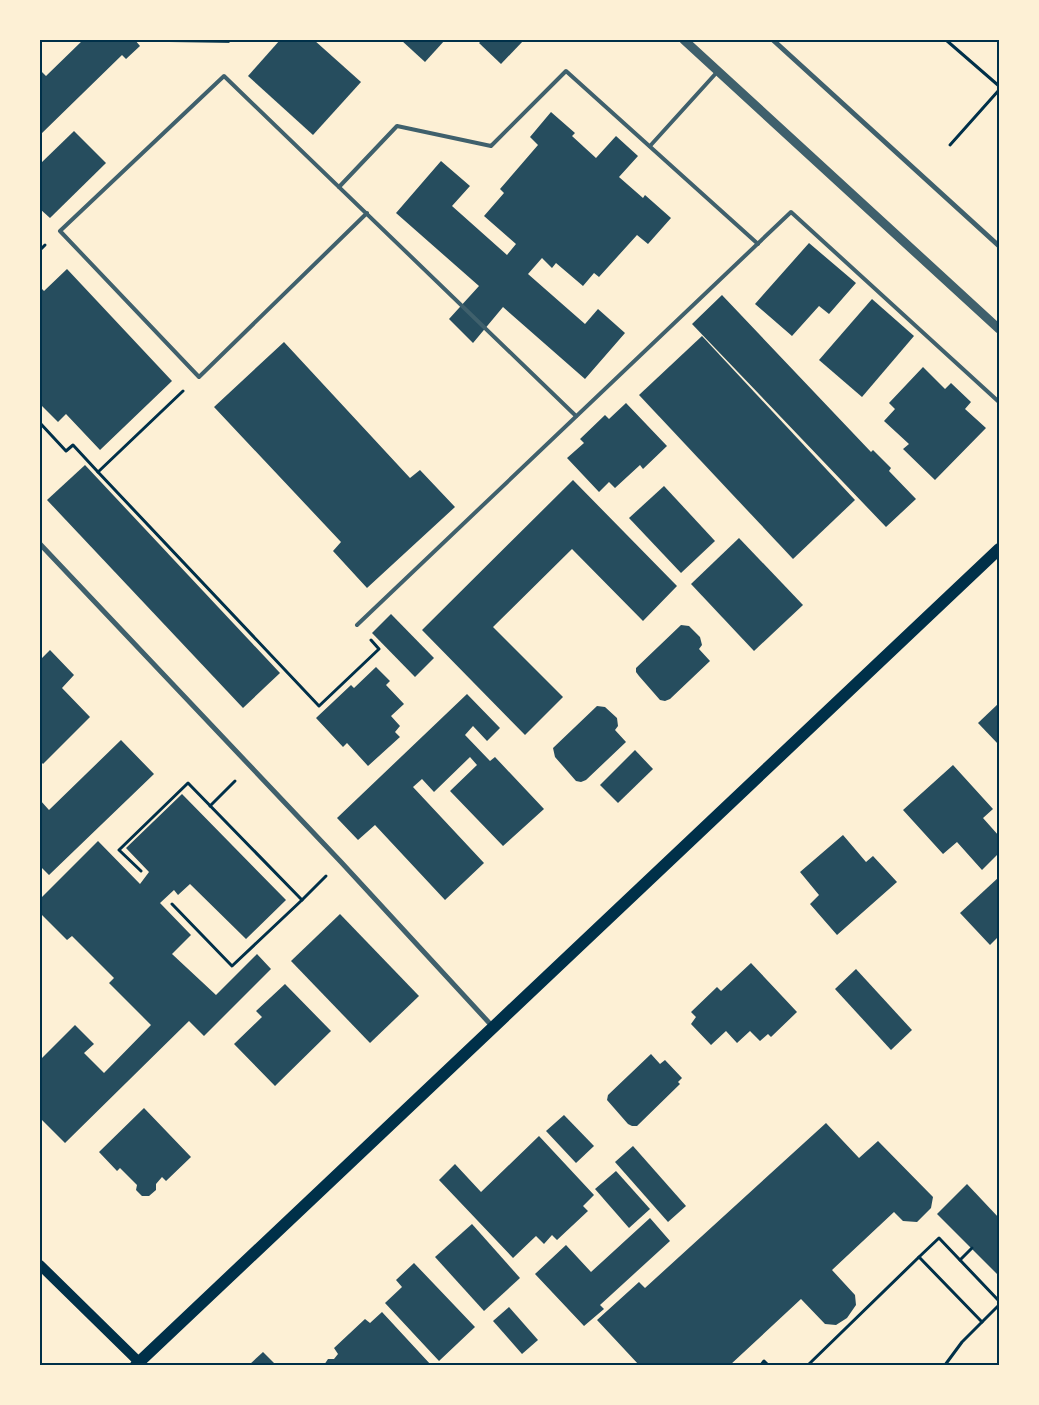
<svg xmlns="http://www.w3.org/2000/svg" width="1039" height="1405" font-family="'Fira Sans',sans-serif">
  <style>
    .building { fill: #264d5e }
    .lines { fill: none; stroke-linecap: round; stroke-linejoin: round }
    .path { stroke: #003049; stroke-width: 3 }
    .service { stroke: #3f606c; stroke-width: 4 }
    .minor { stroke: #3f606c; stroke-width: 5 }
    .tertiary { stroke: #3f606c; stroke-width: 9 }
    .secondary { stroke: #003049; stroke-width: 10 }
    .primary { stroke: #003049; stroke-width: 12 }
    .neatline { fill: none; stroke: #003049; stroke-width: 2 }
  </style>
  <rect width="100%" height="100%" fill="#fdf0d5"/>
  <g class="building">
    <path d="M 83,40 L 135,40 L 140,46 L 126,59 L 122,55 L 40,135 L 40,70 L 46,76 Z"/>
    <path d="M 169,40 L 232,40 L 229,43 L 169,42 Z"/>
    <path d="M 280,40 L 314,40 L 361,82 L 313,135 L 248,76 Z"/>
    <path d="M 401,40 L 445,40 L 425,62 Z"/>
    <path d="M 482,40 L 524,40 L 501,64 L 479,43 Z"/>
    <path d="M 551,112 L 575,133 L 572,136 L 596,158 L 616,136 L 638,156 L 619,177 L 643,198 L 645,195 L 671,218 L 648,244 L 637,235 L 599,277 L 594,273 L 583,286 L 556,263 L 552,268 L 542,258 L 528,274 L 585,324 L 598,309 L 625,333 L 585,379 L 503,307 L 473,343 L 449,319 L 479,286 L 396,213 L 441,161 L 470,186 L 452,206 L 507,255 L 516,244 L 484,216 L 504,193 L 500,189 L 538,145 L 530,137 Z"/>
    <path d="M 74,131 L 106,163 L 50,218 L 40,209 L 40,164 Z"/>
    <path d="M 809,243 L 856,283 L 829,314 L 819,306 L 792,336 L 755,304 Z"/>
    <path d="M 67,269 L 172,381 L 100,450 L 66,414 L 58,422 L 40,404 L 40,287 L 44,291 Z"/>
    <path d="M 722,295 L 871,452 L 873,450 L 891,468 L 889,471 L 916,499 L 886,527 L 692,324 Z"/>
    <path d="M 872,299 L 914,336 L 862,397 L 819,360 Z"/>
    <path d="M 702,336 L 855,500 L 793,559 L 639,395 Z"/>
    <path d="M 284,342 L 410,478 L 420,470 L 455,507 L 367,588 L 333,551 L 341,542 L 214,407 Z"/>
    <path d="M 923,367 L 945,389 L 951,383 L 971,402 L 965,409 L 986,428 L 935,480 L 903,449 L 909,444 L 884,421 L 895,409 L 889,403 Z"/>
    <path d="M 626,403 L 667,446 L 643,469 L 640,465 L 615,488 L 609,482 L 599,492 L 567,458 L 584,443 L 580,439 L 605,415 L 609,419 Z"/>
    <path d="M 85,465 L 280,673 L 243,708 L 47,500 Z"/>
    <path d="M 573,480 L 677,586 L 643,621 L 572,549 L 493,627 L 563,697 L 525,735 L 422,630 Z"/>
    <path d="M 664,486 L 715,541 L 681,573 L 629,518 Z"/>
    <path d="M 739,538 L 803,605 L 754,651 L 691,584 Z"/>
    <path d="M 391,614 L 434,658 L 415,677 L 372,633 Z"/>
    <path d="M 681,625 L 689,626 L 700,637 L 702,645 L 699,649 L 710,661 L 670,699 L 665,701 L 660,700 L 639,676 L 636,672 L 636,668 Z"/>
    <path d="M 50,650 L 74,675 L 62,688 L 90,717 L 43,764 L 40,761 L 40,660 Z"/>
    <path d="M 376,667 L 390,681 L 386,685 L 404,704 L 391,716 L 400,726 L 395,732 L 400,737 L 368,766 L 347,743 L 343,747 L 316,718 L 351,685 L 354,688 Z"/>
    <path d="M 467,694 L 500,728 L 487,741 L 473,726 L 465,735 L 490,761 L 495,757 L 544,809 L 503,846 L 450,791 L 477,765 L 470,757 L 434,792 L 422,779 L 413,787 L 484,863 L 445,900 L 375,825 L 358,840 L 337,818 Z"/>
    <path d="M 999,703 L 999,745 L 978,723 Z"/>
    <path d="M 597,706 L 605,707 L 617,718 L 618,726 L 615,730 L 626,742 L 586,780 L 581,782 L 576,781 L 555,757 L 553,748 Z"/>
    <path d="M 121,740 L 154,774 L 49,875 L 40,866 L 40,800 L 49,810 Z"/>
    <path d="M 635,750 L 653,769 L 618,803 L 600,785 Z"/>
    <path d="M 953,765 L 993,809 L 983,818 L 999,836 L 999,853 L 982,870 L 957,842 L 943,854 L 903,810 Z"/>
    <path d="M 182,794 L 286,900 L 246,939 L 190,884 L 178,895 L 174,890 L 160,903 L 191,935 L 172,954 L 216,995 L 257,954 L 271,969 L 204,1036 L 189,1021 L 65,1143 L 40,1118 L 40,1060 L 75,1025 L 94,1044 L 84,1053 L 104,1073 L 151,1025 L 109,983 L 114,978 L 72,936 L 67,940 L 40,913 L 40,899 L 98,841 L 140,884 L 149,872 L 126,848 Z"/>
    <path d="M 843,835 L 866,862 L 873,856 L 897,882 L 837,935 L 810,904 L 819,895 L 800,872 Z"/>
    <path d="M 999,877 L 999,936 L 990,945 L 960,913 Z"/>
    <path d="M 340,914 L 419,996 L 370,1043 L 291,961 Z"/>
    <path d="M 751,963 L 797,1012 L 771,1037 L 768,1034 L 760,1041 L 750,1031 L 737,1043 L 726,1031 L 711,1045 L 691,1024 L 696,1017 L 691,1012 L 717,987 L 721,991 Z"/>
    <path d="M 856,969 L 912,1030 L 891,1050 L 835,989 Z"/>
    <path d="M 285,984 L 331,1031 L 275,1086 L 234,1044 L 262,1017 L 256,1011 Z"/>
    <path d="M 651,1054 L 660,1064 L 665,1060 L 682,1078 L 678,1082 L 680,1084 L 637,1126 L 632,1126 L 628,1124 L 607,1100 L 608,1095 Z"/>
    <path d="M 144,1108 L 191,1157 L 166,1181 L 162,1177 L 156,1184 L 156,1190 L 149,1196 L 142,1196 L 136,1190 L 137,1185 L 120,1168 L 117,1171 L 99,1152 Z"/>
    <path d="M 564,1115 L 594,1146 L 576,1163 L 546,1131 Z"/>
    <path d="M 826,1123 L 859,1158 L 878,1141 L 933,1197 L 931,1208 L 917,1222 L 903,1221 L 894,1212 L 832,1270 L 855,1295 L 856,1305 L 847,1318 L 836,1325 L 825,1324 L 801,1299 L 730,1365 L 639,1365 L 597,1320 L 639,1282 L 645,1288 Z"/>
    <path d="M 539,1136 L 594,1195 L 583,1206 L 588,1211 L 557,1240 L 552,1235 L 544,1244 L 536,1236 L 513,1258 L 439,1180 L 455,1164 L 481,1192 Z"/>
    <path d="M 633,1146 L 686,1206 L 668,1222 L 615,1162 Z"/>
    <path d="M 616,1171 L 650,1209 L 629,1228 L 595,1189 Z"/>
    <path d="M 967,1184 L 999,1218 L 999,1276 L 937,1214 Z"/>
    <path d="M 650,1218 L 670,1241 L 600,1305 L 604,1309 L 584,1326 L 535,1274 L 566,1245 L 591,1272 Z"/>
    <path d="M 472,1224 L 520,1278 L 484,1311 L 435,1257 Z"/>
    <path d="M 414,1263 L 475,1327 L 439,1361 L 385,1303 L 402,1287 L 396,1280 Z"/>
    <path d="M 509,1307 L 538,1340 L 522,1354 L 493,1321 Z"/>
    <path d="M 382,1312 L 431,1365 L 324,1365 L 328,1359 L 334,1359 L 338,1354 L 334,1348 L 365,1319 L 370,1323 Z"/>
    <path d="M 263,1352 L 276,1365 L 249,1365 Z"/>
  </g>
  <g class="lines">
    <g class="path">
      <path d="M 946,40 L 999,86"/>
      <path d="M 950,145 L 999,90"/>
      <path d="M 40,250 L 45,245"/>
      <path d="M 183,391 L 98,472 L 319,706 L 379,649 L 371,640"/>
      <path d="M 40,423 L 66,451 L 73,445 L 98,472"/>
      <path d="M 210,806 L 235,781"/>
      <path d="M 141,871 L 119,850 L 188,783 L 302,900 L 232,966 L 172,904"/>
      <path d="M 302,900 L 326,876"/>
      <path d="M 919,1257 L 939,1238 L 999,1301"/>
      <path d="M 960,1260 L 972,1248"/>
      <path d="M 982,1322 L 999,1305"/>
      <path d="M 761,1365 L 764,1361 L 768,1365"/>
      <path d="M 808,1365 L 919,1257 L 982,1322 L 962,1342 L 945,1365"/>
    </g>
    <g class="service">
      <path d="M 650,146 L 718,71"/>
      <path d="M 339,187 L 397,126 L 491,146 L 566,71 L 758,244"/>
      <path d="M 367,213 L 199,377 L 60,231 L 224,76 L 576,416"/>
      <path d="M 357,625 L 791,212 L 999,402"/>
    </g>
    <g class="minor">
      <path d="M 773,40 L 999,246"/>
      <path d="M 40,544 L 341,862 L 493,1027"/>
    </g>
    <path class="tertiary" d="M 684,40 L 999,329"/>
    <path class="secondary" d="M 40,1265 L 142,1365"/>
    <path class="primary" d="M 136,1365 L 999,549"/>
  </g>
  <rect width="1039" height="1405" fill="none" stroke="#fdf0d5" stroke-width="82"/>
  <rect x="41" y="41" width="957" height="1323" class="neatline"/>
</svg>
